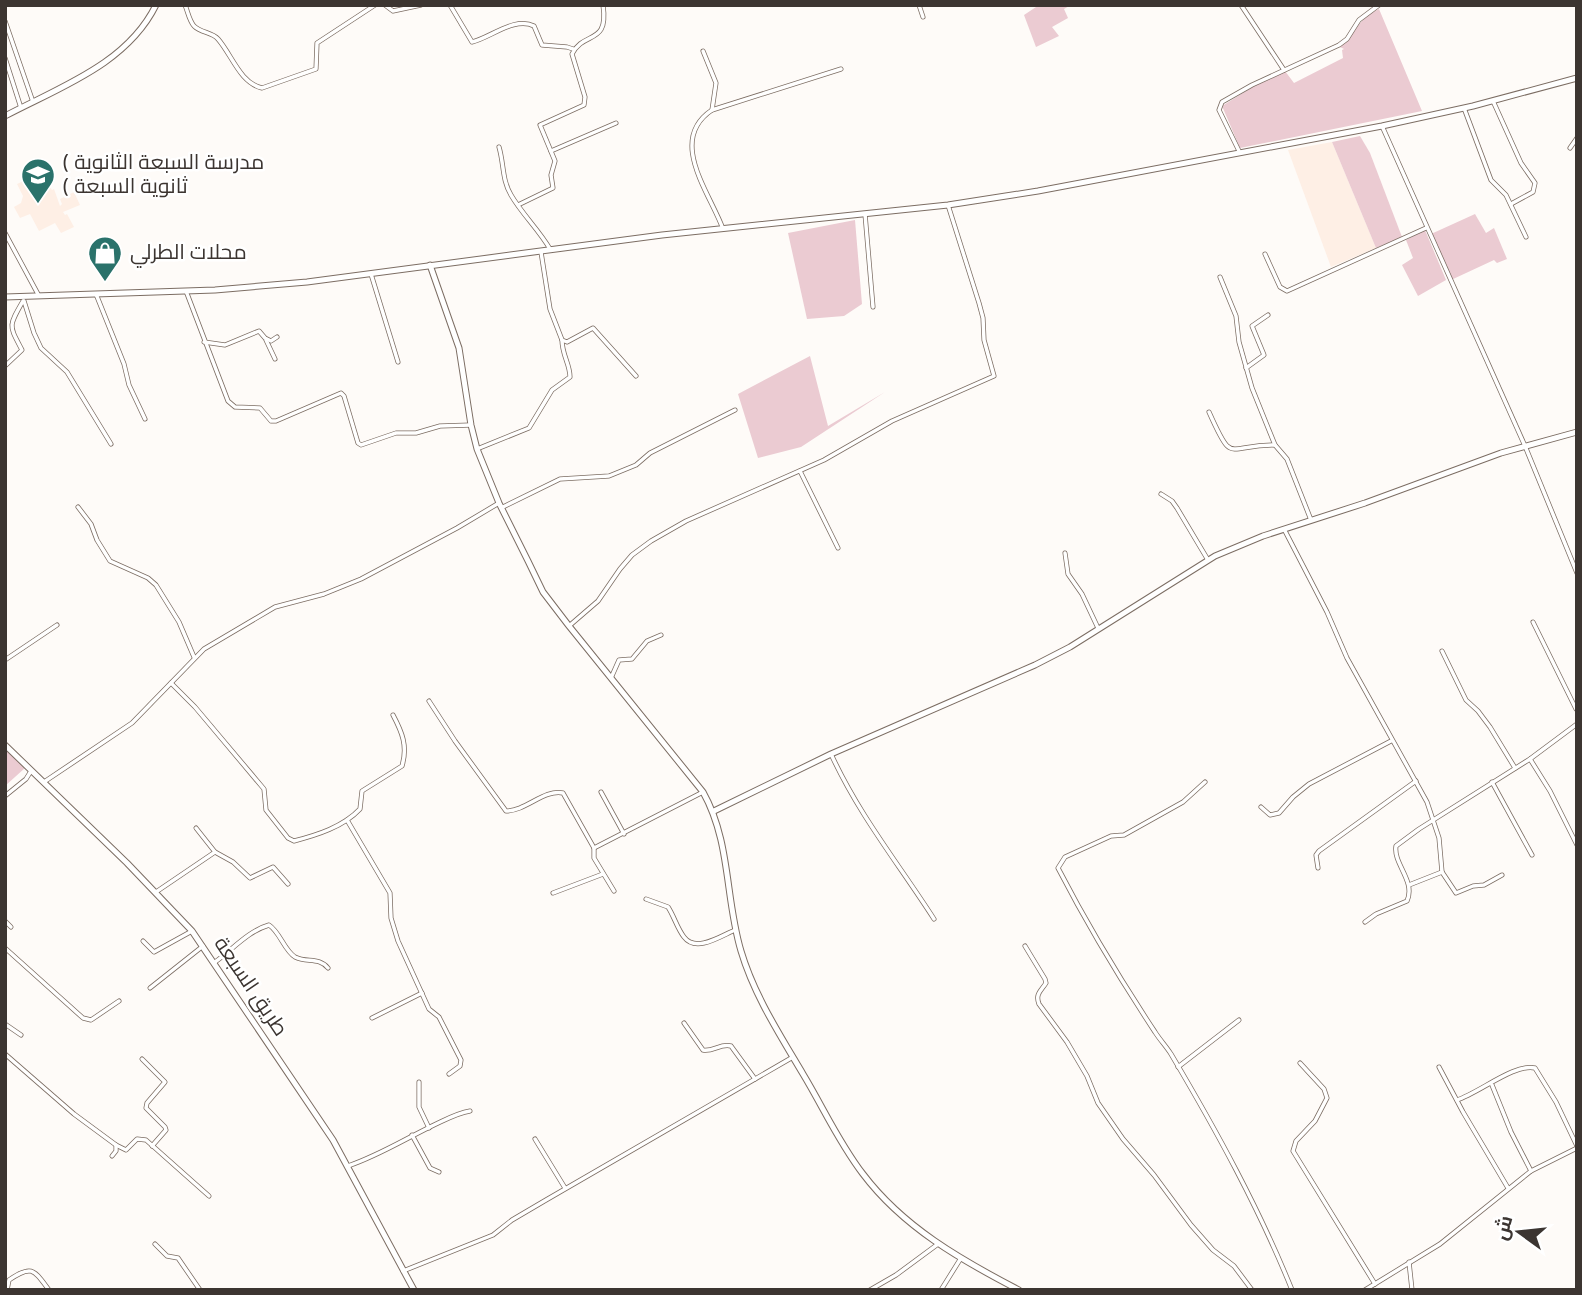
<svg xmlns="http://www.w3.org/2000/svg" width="1582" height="1295" font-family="Overpass,Cairo,sans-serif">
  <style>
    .built { fill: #feefe5 }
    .green { fill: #ebcbd2 }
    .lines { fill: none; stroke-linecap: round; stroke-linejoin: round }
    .street-casing { stroke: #7c6d63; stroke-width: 5 }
    .secondary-casing { stroke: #7c6d63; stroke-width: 7 }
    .street { stroke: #fff; stroke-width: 3.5 }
    .secondary { stroke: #fff; stroke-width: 5 }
    .labels { text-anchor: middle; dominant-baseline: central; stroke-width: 5; stroke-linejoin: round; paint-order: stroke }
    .poi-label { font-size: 21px; fill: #3c3531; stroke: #fff; text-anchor: start }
    .street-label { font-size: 21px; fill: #3c3531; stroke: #fff }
  </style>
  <rect width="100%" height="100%" fill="#fefbf8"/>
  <g class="built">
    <path d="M 1332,142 L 1376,248 L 1331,267 L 1288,150 Z"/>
    <path d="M 30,178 L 37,192 L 49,185 L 52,190 L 54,189 L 60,206 L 62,204 L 60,199 L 74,192 L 80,205 L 63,212 L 65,215 L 67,214 L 74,227 L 61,233 L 55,223 L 39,231 L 30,214 L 20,218 L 14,207 L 21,203 L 23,196 L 17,184 Z"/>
  </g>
  <g class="green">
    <path d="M 1039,5 L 1071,5 L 1064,9 L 1068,18 L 1052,27 L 1059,36 L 1036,47 L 1024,15 Z"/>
    <path d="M 1379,9 L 1422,111 L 1240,148 L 1222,106 L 1259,83 L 1285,71 L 1294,83 L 1343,58 L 1342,50 L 1344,49 L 1340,47 L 1367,15 Z"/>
    <path d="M 1360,136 L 1370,153 L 1402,237 L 1376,248 L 1332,142 Z"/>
    <path d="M 1475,214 L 1486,233 L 1494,228 L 1507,259 L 1497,263 L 1494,260 L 1451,280 L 1431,234 Z"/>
    <path d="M 855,220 L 862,304 L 844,316 L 807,319 L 788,233 Z"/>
    <path d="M 1425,230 L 1446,280 L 1418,296 L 1402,265 L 1413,258 L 1406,240 Z"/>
    <path d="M 810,356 L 828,426 L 885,392 L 801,447 L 758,458 L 738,394 Z"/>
    <path d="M 5,747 L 25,768 L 5,786 Z"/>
  </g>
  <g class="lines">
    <g class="street-casing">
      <g id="street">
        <path d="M 185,5 C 188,12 189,20 194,26 C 201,33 212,32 218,39 C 232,55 240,83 262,88 L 316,69 L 317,43 L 375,5"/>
        <path d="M 385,5 L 393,11 L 421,5"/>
        <path d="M 450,5 L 472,42 C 490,38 515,16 534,26 L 542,45 L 567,47 L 573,49"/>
        <path d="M 919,5 L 923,17"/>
        <path d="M 1241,5 L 1284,70"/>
        <path d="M 5,21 L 33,102"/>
        <path d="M 703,51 L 716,83 L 712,110"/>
        <path d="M 5,58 L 21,108"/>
        <path d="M 1493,101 L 1521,163 L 1535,183 L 1533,192 L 1511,204"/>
        <path d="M 1464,108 L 1491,180 L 1506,195 L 1526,237"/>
        <path d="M 1382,126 L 1525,446 L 1577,573"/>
        <path d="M 499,147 C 504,164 502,180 511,195 C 522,214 539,230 550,249"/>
        <path d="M 1570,148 L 1577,138"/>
        <path d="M 551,151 L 616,123"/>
        <path d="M 1240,153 L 1219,110 L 1222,102 L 1252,85 L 1339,45 L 1347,39 L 1359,20 L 1379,5"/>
        <path d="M 518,205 L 553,188 L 551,175 L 555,161 L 540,125 L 584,105 L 585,97 L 572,54 C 584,30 609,46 603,5"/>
        <path d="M 865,214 L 873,307"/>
        <path d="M 723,229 C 710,193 667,140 712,110 L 841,69"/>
        <path d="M 5,233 L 39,296"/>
        <path d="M 541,252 L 550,309 L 562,340 L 567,342 L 593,328 L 636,376"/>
        <path d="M 1265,254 L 1280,287 L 1287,291 L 1426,228"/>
        <path d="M 371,274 L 398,362"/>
        <path d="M 1220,277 L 1236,316 L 1239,342 L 1252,388 L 1275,445 L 1287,459 L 1311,520"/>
        <path d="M 186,291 L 228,401 L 235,407 L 260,408 L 271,421 L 276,421 L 341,393 L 344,396 L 358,443 L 361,445 L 396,433 L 416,433 L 440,426 L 471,425"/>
        <path d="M 96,294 L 124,364 L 129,385 L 145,419"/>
        <path d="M 24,301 L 34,333 L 41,348 L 67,372 L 111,444"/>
        <path d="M 266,340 L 275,359"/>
        <path d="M 204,342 L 225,345 L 259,331 L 265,338 L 271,341 L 277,337"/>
        <path d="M 5,366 L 22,350 C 9,325 8,327 23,301"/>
        <path d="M 1246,368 L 1264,355 L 1252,326 L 1268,315"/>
        <path d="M 1209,412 C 1233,466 1226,445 1275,445"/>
        <path d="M 477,449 L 529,428 L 552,390 L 570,377 C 570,364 562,355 562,340"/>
        <path d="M 800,471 L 838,548"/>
        <path d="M 1161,494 L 1172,501 L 1177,508 L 1208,560"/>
        <path d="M 78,507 L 91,524 L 97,540 L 110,561 L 148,578 L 156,585 L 179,622 L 194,657"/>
        <path d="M 503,507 L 560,479 L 609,476 L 636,465 L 650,453 L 735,410"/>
        <path d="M 1284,529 L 1327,612 L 1347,658 L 1427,802 L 1439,838 L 1442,872 L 1409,885"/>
        <path d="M 1065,553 L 1068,574 L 1082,594 L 1098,628"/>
        <path d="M 1533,622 L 1576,709"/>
        <path d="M 569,626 L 598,601 L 620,569 L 632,555 L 651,541 L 686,521 L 824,460 L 892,421 L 994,376 L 984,340 L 983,318 L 979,303 L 948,205"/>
        <path d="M 1442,651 L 1466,700 L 1478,711 L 1490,727 L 1515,768"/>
        <path d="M 5,660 L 57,625"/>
        <path d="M 611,678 L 619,660 L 632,659 L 647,641 L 661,635"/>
        <path d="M 171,683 L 195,707 L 264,789 L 266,810 L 288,838 L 294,841 C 317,835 343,827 360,809 L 362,791 L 402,766 C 408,746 402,732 393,715"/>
        <path d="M 429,701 L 455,741 L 506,811 C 526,811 544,789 563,793 L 594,848 L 594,858 L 614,891"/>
        <path d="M 831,754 C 859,815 898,863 934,919"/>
        <path d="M 1530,759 L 1550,791 L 1577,845"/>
        <path d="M 44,782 L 132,723 L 204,649 L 275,607 L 324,594 L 361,579 L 457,528 L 499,503"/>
        <path d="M 1205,782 L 1183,802 L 1124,835 L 1111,836 L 1065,857 L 1058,868 C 1087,924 1120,979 1155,1032 C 1160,1040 1166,1046 1171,1054 C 1216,1130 1259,1208 1292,1290"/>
        <path d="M 1492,782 L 1532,855"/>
        <path d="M 601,792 L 624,834"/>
        <path d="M 5,796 L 26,779 L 31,771"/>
        <path d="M 1261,807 L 1270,815 L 1279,813 L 1293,797 L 1309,784 L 1391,741"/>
        <path d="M 347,820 L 390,893 L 391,918 L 398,941 L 429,1009 L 439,1017 L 461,1060 L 460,1066 L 449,1074"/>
        <path d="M 594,848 L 703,792"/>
        <path d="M 215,852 L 233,862 L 250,878 L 273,867 L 288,884"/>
        <path d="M 1318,868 L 1316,855 L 1319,851 L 1416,781"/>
        <path d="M 1442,872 L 1456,893 L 1473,886 L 1484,885 L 1502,875"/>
        <path d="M 156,892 L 215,852 L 196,828"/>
        <path d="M 553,893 L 603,874"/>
        <path d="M 646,899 L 668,907 C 674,916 677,928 684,937 C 696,953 721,936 735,930"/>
        <path d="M 5,921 L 11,927"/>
        <path d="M 1365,922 L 1376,914 L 1407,901 C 1416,881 1393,864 1396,846 L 1419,829 L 1530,759 L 1577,724"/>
        <path d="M 143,941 L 154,952 L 192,931"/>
        <path d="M 1025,946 L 1045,979 L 1046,983 C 1041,991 1035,994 1039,1004 L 1067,1042 L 1087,1076 L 1098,1103 L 1123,1139 L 1154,1175 L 1191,1225 L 1213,1250 L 1234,1266 L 1252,1290"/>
        <path d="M 5,948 L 83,1018 L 91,1020 L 119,1001"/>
        <path d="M 215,962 C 232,950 248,931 269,925 C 280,932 284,950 295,957 C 307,963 319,957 328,968"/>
        <path d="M 150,988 L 203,946"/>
        <path d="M 372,1018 L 422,993"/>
        <path d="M 684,1023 L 703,1050 C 713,1052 721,1043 731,1046 L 755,1079"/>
        <path d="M 5,1024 L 21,1035"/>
        <path d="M 5,1054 L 74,1114 L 116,1145 L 116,1151 L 112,1156"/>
        <path d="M 142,1059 L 165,1082 L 147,1103 L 146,1108 L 165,1127 L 166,1130 L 152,1146"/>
        <path d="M 1300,1063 L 1324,1089 L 1327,1098 L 1315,1121 L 1296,1141 L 1293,1151 L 1375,1284"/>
        <path d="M 1178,1067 L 1239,1020"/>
        <path d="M 1439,1067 L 1463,1112 L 1508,1188"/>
        <path d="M 419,1082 L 419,1107 L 429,1128"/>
        <path d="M 1492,1085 L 1511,1132 L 1531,1171"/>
        <path d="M 1457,1100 C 1479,1093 1515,1063 1535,1068 L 1556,1102 L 1577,1146"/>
        <path d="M 412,1135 L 430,1168 L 439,1172"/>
        <path d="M 535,1139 L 565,1188"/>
        <path d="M 116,1145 L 126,1150 L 137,1139 L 146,1140 L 209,1196"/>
        <path d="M 348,1166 C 378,1156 405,1139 434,1125 C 445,1120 457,1113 470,1111"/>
        <path d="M 155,1244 L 167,1256 L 178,1258 L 200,1290"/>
        <path d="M 1409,1262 L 1412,1290"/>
        <path d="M 403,1271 L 493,1235 L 512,1220 L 546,1200 L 793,1057"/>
        <path d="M 7,1290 L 9,1280 C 32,1264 34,1270 49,1290"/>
        <path d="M 870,1290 L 896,1275 L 938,1244"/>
        <path d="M 941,1290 L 961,1258"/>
        <path d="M 1365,1290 L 1440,1244 L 1531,1171 L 1577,1148"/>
      </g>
    </g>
    <g class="secondary-casing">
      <g id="secondary">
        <path d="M 5,116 C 60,87 127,64 156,5"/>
        <path d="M 430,265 L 459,348 L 471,425 L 477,449 L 499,503 L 528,561 L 543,592 L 569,626 L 703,792 C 731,842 725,898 741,951 C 754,995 780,1035 803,1074 C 823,1107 839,1143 863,1174 C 903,1227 961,1260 1019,1290"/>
        <path d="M 5,297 L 215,290 L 307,282 L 662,235 L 948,205 L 1038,191 L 1382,126 L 1473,106 L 1577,78"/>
        <path d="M 5,745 L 127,863 L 192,931 L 333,1140 L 414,1290"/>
        <path d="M 714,811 L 831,754 L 1035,665 L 1070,647 L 1215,556 L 1263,536 L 1365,503 L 1501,453 L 1577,432"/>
      </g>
    </g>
    <use href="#street" class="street"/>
    <use href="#secondary" class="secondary"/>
  </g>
  <defs>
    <g id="school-pin" transform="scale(1.75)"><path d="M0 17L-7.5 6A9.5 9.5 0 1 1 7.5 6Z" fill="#2a726b" stroke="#fff"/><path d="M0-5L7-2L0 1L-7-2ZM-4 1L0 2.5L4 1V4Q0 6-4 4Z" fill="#fff"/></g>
    <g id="shop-pin" transform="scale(1.75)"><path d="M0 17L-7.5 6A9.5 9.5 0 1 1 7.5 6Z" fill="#2a726b" stroke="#fff"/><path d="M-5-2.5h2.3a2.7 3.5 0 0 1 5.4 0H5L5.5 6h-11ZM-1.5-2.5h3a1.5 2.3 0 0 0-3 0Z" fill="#fff"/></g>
  </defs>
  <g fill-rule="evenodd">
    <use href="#school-pin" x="38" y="175"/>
    <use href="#shop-pin" x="105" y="253"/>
  </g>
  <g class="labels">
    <g class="poi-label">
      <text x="62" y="163">( مدرسة السبعة الثانوية<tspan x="62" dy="24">( ثانوية السبعة</tspan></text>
      <text x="130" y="253">محلات الطرلي</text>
    </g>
    <g class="street-label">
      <text transform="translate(250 987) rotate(56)">طريق السبعة</text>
    </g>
  </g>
  <rect width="1582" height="1295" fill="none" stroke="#3c3531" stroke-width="14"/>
  <g transform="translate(1519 1232) rotate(285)" stroke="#ffffff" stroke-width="5" paint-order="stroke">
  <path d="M0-5L12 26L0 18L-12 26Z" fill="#3c3531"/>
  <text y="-10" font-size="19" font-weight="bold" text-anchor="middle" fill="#3c3531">ش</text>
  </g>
</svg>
